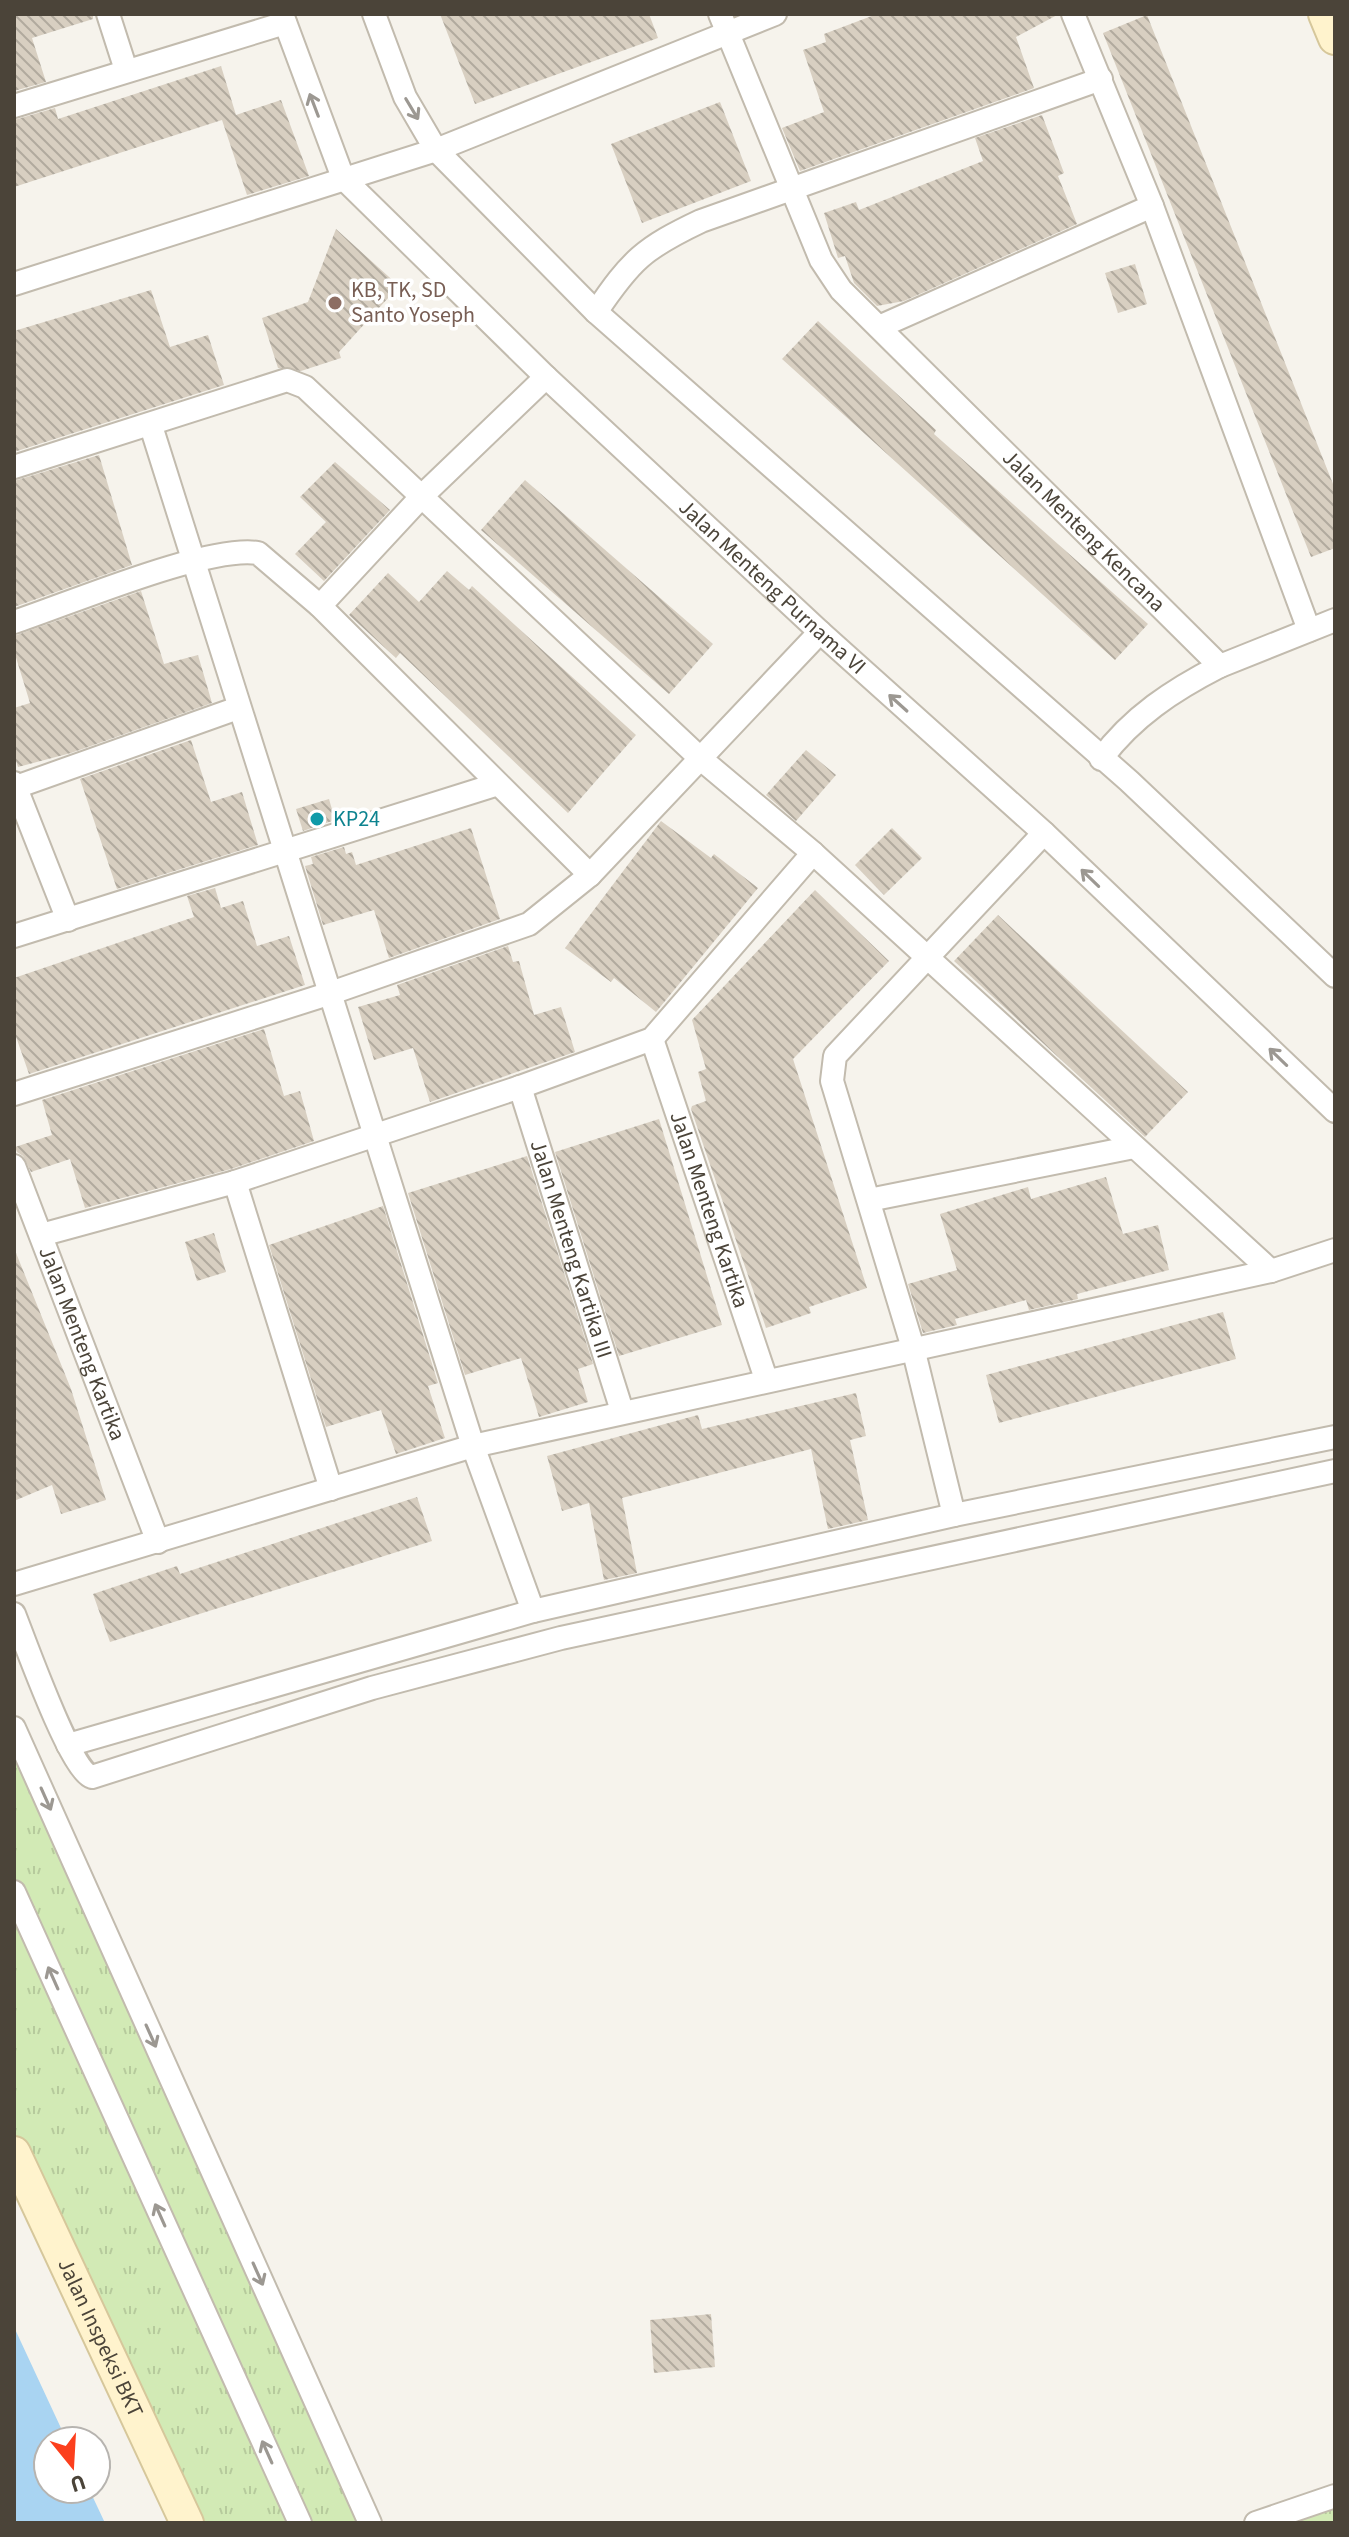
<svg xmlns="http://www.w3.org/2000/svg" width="1349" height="2537" font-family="'Source Sans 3',sans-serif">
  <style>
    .grass { fill: url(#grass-tufts) }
    .water { fill: #a9d4f2 }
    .building { fill: url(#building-back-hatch) }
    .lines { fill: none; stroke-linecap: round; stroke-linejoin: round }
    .street-casing { stroke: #c2bbae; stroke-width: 26 }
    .secondary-casing { stroke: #d6c79b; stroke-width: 36 }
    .street { stroke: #fff; stroke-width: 22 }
    .secondary { stroke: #fff3cd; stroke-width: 32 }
    .oneway { stroke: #9c9892 }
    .education-dot { fill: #8d6e63; stroke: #fff; stroke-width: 3 }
    .culture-dot { fill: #0f9aa8; stroke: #fff; stroke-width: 3 }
    .labels { text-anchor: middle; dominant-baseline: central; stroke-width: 7; stroke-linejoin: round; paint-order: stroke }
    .education-label { font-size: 22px; fill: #785e54; stroke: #fff; text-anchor: start }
    .street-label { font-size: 22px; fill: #4b4439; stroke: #fff }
    .culture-label { font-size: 22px; fill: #0d838f; stroke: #fff; text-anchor: start }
  </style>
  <defs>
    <pattern id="grass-tufts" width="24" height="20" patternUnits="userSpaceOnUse" patternTransform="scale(2)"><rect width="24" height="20" fill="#d2eab5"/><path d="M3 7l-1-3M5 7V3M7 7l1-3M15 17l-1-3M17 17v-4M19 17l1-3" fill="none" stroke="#b6ca9c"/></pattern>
    <pattern id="building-back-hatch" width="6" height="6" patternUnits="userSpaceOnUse" patternTransform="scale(2)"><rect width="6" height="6" fill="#d8cfc1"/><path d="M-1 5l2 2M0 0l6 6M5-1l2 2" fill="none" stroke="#b1aa9e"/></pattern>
  </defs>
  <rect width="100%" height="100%" fill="#f6f3ec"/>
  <g class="grass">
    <path d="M 14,1727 L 380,2523 L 187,2523 L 14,2149 Z"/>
    <path d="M 1335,2497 L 1335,2523 L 1257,2523 Z"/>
  </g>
  <path class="water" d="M 14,2327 L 67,2441 L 48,2441 L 48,2489 L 89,2489 L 105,2523 L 14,2523 Z"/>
  <g class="building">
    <path d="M 14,14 L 93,14 L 93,19 L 32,38 L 46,82 L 14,91 Z"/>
    <path d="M 440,14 L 649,14 L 658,38 L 475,104 Z"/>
    <path d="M 877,14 L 1059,14 L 1016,37 L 1034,88 L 800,171 L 782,128 L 824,112 L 803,50 L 826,42 L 824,34 Z"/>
    <path d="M 1147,15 L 1335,489 L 1335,548 L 1311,557 L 1103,33 Z"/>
    <path d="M 221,66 L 236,115 L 281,100 L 309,176 L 247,195 L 222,120 L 14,187 L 14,120 L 55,108 L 58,119 Z"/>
    <path d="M 720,102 L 751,181 L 642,223 L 611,144 Z"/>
    <path d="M 1042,115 L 1064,173 L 1058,176 L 1077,224 L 904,301 L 877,306 L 854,283 L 845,256 L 838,258 L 824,213 L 856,202 L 859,210 L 983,161 L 975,138 Z"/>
    <path d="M 336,229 L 399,286 L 339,352 L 341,358 L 301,371 L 278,368 L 262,318 L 308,302 Z"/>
    <path d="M 1135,264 L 1147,304 L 1118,313 L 1105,273 Z"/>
    <path d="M 151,290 L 170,347 L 208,335 L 224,385 L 14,452 L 14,331 Z"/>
    <path d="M 818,321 L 936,430 L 934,434 L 1148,624 L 1115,660 L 782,359 Z"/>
    <path d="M 99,455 L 132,565 L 14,607 L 14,481 Z"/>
    <path d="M 335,462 L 390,510 L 324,581 L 295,554 L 326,522 L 300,497 Z"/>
    <path d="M 525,480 L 713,644 L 669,694 L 481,530 Z"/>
    <path d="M 447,571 L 469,590 L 472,586 L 636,735 L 568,813 L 400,653 L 396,658 L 349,615 L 388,573 L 419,602 Z"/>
    <path d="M 141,591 L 164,664 L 198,655 L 212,703 L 71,753 L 18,767 L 14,755 L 14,708 L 30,703 L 14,651 L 14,636 Z"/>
    <path d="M 191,740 L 211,802 L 242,792 L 258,845 L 117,889 L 80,779 Z"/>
    <path d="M 806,750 L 836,775 L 796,821 L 766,795 Z"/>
    <path d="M 329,799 L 335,820 L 303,831 L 296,809 Z"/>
    <path d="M 661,821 L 711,858 L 714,854 L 758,888 L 656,1012 L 614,978 L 611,982 L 565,948 Z"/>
    <path d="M 471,828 L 500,919 L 389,958 L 374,910 L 323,925 L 305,866 L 313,864 L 311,857 L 344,847 L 346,854 L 352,852 L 356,865 Z"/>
    <path d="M 892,828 L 922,858 L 884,895 L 855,865 Z"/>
    <path d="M 215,888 L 221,908 L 243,901 L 257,946 L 289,936 L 305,985 L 29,1074 L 14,1031 L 14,978 L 194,917 L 187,896 Z"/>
    <path d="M 815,890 L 889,961 L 793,1059 L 867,1288 L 809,1307 L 811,1313 L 766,1328 L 691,1109 L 692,1106 L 706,1101 L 698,1072 L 706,1069 L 692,1020 Z"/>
    <path d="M 998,915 L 1188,1092 L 1145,1137 L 954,961 Z"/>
    <path d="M 508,946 L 513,962 L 519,961 L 534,1015 L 561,1007 L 575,1052 L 430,1102 L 413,1048 L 374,1060 L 358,1007 L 400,995 L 397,985 Z"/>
    <path d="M 264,1029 L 284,1096 L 300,1091 L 314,1141 L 231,1169 L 85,1208 L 70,1159 L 31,1172 L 23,1156 L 17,1152 L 15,1147 L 52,1135 L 42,1100 Z"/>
    <path d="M 659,1119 L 722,1325 L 619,1356 L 555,1152 Z"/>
    <path d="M 527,1156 L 593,1364 L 578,1369 L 588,1402 L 539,1417 L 521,1358 L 465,1375 L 408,1193 Z"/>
    <path d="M 1106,1177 L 1123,1234 L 1158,1225 L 1169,1270 L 1077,1294 L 1078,1299 L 1029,1310 L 1026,1300 L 955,1319 L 957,1325 L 923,1333 L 908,1284 L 957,1270 L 940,1214 L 1028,1187 L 1031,1199 Z"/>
    <path d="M 383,1206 L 438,1383 L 428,1386 L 445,1438 L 396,1454 L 381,1410 L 326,1427 L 269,1245 Z"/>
    <path d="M 214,1233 L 226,1272 L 197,1281 L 185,1242 Z"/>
    <path d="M 14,1248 L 71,1389 L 106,1500 L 61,1514 L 52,1485 L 14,1501 Z"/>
    <path d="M 1223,1312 L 1236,1359 L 999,1423 L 986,1375 Z"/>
    <path d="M 856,1393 L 866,1436 L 850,1440 L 868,1520 L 828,1529 L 811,1449 L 622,1498 L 637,1573 L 604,1580 L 589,1503 L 562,1511 L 547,1456 L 698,1415 L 702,1429 Z"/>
    <path d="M 417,1497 L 432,1541 L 110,1642 L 93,1594 L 177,1566 L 180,1574 Z"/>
    <path d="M 711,2314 L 715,2367 L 654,2373 L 650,2320 Z"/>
  </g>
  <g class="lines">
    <g class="street-casing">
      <g id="street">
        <path d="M 108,14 L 126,70"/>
        <path id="s1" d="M 282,14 L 343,178 L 546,377 L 820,632 L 1044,833 L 1335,1111"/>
        <path d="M 374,14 L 405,97 L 436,150 L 596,312 L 1129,781 L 1335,976"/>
        <path id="s2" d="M 720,14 L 821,260 L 841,290 L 1220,666 L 1335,620"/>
        <path d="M 1073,14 L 1152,206 L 1309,630"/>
        <path d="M 14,106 L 285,23"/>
        <path d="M 14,284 L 436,150 L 775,14"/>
        <path d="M 596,312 C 631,260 644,248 701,221 L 1101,79"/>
        <path d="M 879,327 L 1152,206"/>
        <path d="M 151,426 L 473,1446 L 533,1611"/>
        <path d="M 14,467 L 287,380 L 305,387 L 701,759 L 813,853 L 1271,1271"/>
        <path d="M 320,606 L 423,495 L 546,377"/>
        <path d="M 14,622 C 69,604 207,545 258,553 L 320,606 L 590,875"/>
        <path d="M 1101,759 C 1132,717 1173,690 1220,666"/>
        <path d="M 14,783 L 68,920"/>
        <path d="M 16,787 L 238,708"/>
        <path d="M 14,936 L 498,784"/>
        <path id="s3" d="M 652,1039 L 766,1379"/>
        <path id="s4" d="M 520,1087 L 622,1411"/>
        <path d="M 14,1094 L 331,993 L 529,924 L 590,875 L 820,632"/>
        <path id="s5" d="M 14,1166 L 158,1542"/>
        <path d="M 235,1182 L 331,1489"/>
        <path d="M 869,1200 L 1134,1147"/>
        <path d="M 41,1235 L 235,1182 L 520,1087 L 652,1039 L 813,853"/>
        <path d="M 954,1515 L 913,1348 L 832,1081 L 835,1056 L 1044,833"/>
        <path d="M 14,1584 L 473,1446 L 1271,1271 L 1335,1250"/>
        <path d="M 14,1614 C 25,1642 71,1771 92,1777 L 372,1688 L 561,1638 L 1335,1471"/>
        <path d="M 14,1728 L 370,2523"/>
        <path d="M 68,1745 L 533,1611 L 954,1515 L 1335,1437"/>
        <path d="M 14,1892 L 300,2523"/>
        <path d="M 1256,2523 L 1335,2496"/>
      </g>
    </g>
    <g class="secondary-casing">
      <g id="secondary">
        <path d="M 1325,14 L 1335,38"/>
        <path id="s6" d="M 14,2153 L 187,2523"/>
      </g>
    </g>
    <use href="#street" class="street"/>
    <use href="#secondary" class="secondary"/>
  </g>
  <defs><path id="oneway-shaft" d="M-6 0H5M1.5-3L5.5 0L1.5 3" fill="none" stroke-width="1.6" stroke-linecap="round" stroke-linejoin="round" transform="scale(2)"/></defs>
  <g class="oneway">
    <use href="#oneway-shaft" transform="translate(314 105) rotate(-111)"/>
    <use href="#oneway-shaft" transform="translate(412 109) rotate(59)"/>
    <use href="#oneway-shaft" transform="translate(898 703) rotate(-138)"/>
    <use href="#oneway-shaft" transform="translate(1090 878) rotate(-136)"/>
    <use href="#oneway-shaft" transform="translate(1278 1057) rotate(-136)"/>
    <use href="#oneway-shaft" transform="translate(46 1799) rotate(66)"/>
    <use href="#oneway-shaft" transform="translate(53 1978) rotate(-114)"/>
    <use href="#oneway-shaft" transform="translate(151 2036) rotate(66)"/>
    <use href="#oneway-shaft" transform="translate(160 2215) rotate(-114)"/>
    <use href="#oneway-shaft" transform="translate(258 2274) rotate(66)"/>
    <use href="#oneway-shaft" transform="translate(267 2452) rotate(-114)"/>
  </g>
  <circle class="education-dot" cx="335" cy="303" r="8"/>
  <circle class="culture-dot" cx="317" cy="819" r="8"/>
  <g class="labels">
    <g class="education-label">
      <text x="351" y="290">KB, TK, SD<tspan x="351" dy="25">Santo Yoseph</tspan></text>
    </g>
    <g class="street-label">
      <text stroke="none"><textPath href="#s2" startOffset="644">Jalan Menteng Kencana</textPath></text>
      <text stroke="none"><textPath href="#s1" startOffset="768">Jalan Menteng Purnama VI</textPath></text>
      <text stroke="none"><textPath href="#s3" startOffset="180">Jalan Menteng Kartika</textPath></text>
      <text stroke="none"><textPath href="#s4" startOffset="170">Jalan Menteng Kartika III</textPath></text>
      <text stroke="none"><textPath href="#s5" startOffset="190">Jalan Menteng Kartika</textPath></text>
      <text stroke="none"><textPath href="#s6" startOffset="204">Jalan Inspeksi BKT</textPath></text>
    </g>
    <g class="culture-label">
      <text x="333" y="819">KP24</text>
    </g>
  </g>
  <rect width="1349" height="2537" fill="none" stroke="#4b4439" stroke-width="32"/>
  <g transform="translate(72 2465) rotate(162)"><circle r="38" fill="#ffffff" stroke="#b7b4b0" stroke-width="2"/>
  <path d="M0-6L14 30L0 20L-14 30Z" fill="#fc3f1d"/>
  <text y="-12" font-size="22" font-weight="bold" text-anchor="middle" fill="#4b4439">U</text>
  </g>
</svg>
